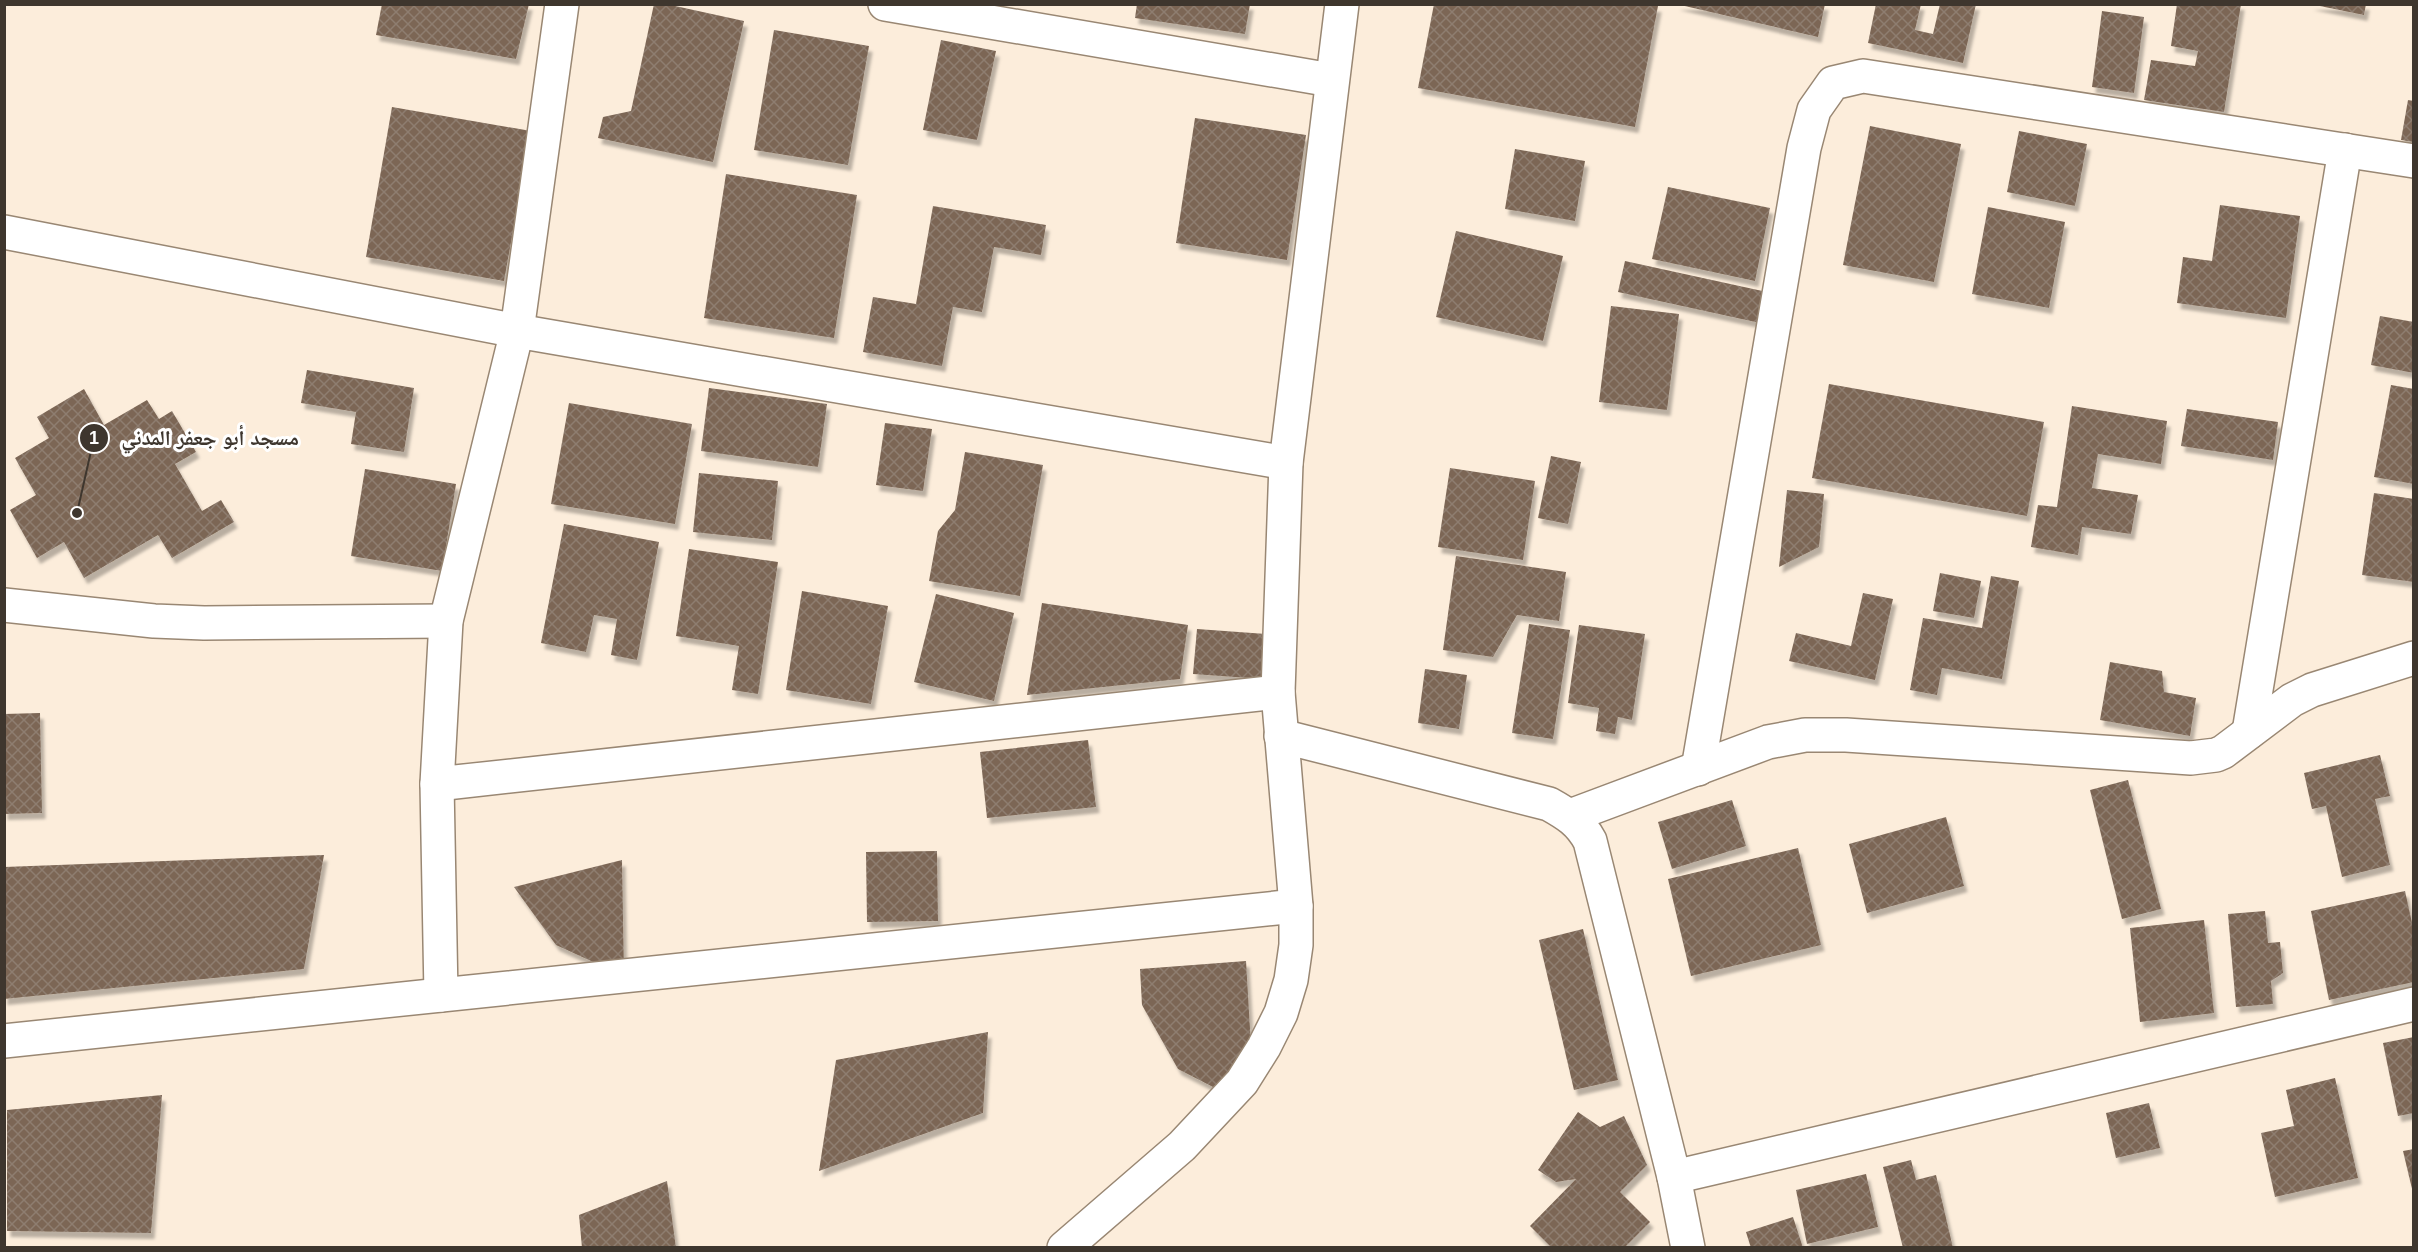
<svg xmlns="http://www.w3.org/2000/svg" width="2418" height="1252" font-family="Arial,'Noto Naskh Arabic',sans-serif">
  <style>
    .building { fill: url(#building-cross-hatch); filter: url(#shadow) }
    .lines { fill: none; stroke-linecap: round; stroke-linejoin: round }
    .minor-casing { stroke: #998773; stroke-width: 36 }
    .minor { stroke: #fff; stroke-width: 33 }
    .leader { fill: none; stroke: #3e362e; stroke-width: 2 }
    .callout-dot { fill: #3e362e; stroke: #fff; stroke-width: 2 }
    .mark-label { font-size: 18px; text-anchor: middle; font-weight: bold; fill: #fff }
    .callout-label { font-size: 21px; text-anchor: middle; font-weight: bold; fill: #3e362e; stroke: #fff; stroke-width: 6; stroke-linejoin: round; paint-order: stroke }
  </style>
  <defs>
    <pattern id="building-cross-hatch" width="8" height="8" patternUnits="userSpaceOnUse" patternTransform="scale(1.5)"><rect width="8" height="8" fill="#7b6655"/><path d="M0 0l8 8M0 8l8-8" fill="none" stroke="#8e7d70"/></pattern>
    <filter id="shadow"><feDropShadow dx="3.5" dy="6" stdDeviation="1.5" flood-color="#0004"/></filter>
  </defs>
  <rect width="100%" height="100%" fill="#fceddb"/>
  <g class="building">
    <path d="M 382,4 L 529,4 L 516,59 L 376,35 Z"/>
    <path d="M 654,4 L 666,4 L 744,21 L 713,162 L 598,138 L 603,117 L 631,111 Z"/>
    <path d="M 1137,4 L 1250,4 L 1245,34 L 1135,18 Z"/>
    <path d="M 1434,4 L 1658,6 L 1635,127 L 1418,88 Z"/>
    <path d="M 1676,4 L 1825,4 L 1818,37 Z"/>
    <path d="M 1876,4 L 1921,4 L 1915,30 L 1933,34 L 1940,4 L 1976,4 L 1963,63 L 1868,43 Z"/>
    <path d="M 2177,4 L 2241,4 L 2224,112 L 2144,100 L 2151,60 L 2195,66 L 2198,51 L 2171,46 Z"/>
    <path d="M 2310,4 L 2366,4 L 2364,15 Z"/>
    <path d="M 2102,11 L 2144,17 L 2134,93 L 2092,87 Z"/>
    <path d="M 774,30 L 869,46 L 848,165 L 754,150 Z"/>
    <path d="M 941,40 L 996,51 L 977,140 L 923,130 Z"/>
    <path d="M 2408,100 L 2414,101 L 2414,142 L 2401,140 Z"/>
    <path d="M 392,107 L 531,131 L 504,281 L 366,257 Z"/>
    <path d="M 1195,118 L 1306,135 L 1287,260 L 1176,243 Z"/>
    <path d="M 1870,126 L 1961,144 L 1934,282 L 1843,265 Z"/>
    <path d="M 2019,131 L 2087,144 L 2075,206 L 2007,192 Z"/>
    <path d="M 1515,149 L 1585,161 L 1575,221 L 1505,209 Z"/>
    <path d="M 726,174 L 857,195 L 834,338 L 704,318 Z"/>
    <path d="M 1668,187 L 1770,208 L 1755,281 L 1652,259 Z"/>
    <path d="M 2220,205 L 2300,216 L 2286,318 L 2177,303 L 2183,257 L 2212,261 Z"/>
    <path d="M 933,206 L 1046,225 L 1041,255 L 994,247 L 982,312 L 953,307 L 942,366 L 863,352 L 873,297 L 916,304 Z"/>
    <path d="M 1988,207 L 2065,222 L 2049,308 L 1972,294 Z"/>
    <path d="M 1456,231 L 1563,256 L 1543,341 L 1436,317 Z"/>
    <path d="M 1625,261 L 1767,292 L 1760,323 L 1618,292 Z"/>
    <path d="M 1611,306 L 1679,314 L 1667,410 L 1599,402 Z"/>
    <path d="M 2380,316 L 2414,322 L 2414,373 L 2371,365 Z"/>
    <path d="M 307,370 L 414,388 L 404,452 L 351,444 L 356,412 L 301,403 Z"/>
    <path d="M 1829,384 L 2044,422 L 2027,516 L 1812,478 Z"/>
    <path d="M 2391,385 L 2414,389 L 2414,484 L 2374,477 Z"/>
    <path d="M 709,388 L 827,404 L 818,467 L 701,451 Z"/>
    <path d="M 84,389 L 104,425 L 147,400 L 159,419 L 172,411 L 196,452 L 175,464 L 202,511 L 221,500 L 234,522 L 172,558 L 158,535 L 84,578 L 64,542 L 37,558 L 10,510 L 36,495 L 15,458 L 49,438 L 37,417 Z"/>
    <path d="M 569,403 L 692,424 L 675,524 L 551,504 Z"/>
    <path d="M 2072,406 L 2167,421 L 2161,464 L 2098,454 L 2092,488 L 2138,495 L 2131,534 L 2082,527 L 2078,555 L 2031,547 L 2038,505 L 2057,507 Z"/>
    <path d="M 2187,409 L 2278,422 L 2273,460 L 2181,446 Z"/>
    <path d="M 885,423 L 932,429 L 923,491 L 876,485 Z"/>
    <path d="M 965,452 L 1043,465 L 1020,596 L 929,581 L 938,531 L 955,510 Z"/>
    <path d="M 1551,456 L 1581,462 L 1568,524 L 1538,518 Z"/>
    <path d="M 1450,468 L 1535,481 L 1523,560 L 1438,547 Z"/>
    <path d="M 365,469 L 456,484 L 442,571 L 351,556 Z"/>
    <path d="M 699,473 L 778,481 L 772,540 L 693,532 Z"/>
    <path d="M 1787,490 L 1824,494 L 1819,547 L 1779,567 Z"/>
    <path d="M 2374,493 L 2414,499 L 2414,582 L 2362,575 Z"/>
    <path d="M 564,524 L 659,542 L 637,660 L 611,655 L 617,619 L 594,615 L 586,652 L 541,643 Z"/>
    <path d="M 689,549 L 778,562 L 758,694 L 732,690 L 739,646 L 676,636 Z"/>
    <path d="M 1456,556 L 1566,572 L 1559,621 L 1517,615 L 1493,657 L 1443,650 Z"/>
    <path d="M 1940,573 L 1981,581 L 1974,618 L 1933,611 Z"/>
    <path d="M 1991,576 L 2019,581 L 2002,679 L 1942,668 L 1937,695 L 1910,690 L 1923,618 L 1982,628 Z"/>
    <path d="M 802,591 L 888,606 L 871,704 L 786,690 Z"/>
    <path d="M 1863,593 L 1893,599 L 1875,680 L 1789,661 L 1796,633 L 1851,646 Z"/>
    <path d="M 936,594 L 1014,613 L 994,701 L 914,682 Z"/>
    <path d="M 1042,603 L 1188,625 L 1180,679 L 1027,695 Z"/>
    <path d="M 1529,624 L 1570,630 L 1553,739 L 1512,733 Z"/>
    <path d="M 1579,625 L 1645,634 L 1632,720 L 1618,717 L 1615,734 L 1596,731 L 1599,708 L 1568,703 Z"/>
    <path d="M 1197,629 L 1266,634 L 1263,679 L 1193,674 Z"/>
    <path d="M 2110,662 L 2162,671 L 2164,692 L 2196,698 L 2190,736 L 2100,720 Z"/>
    <path d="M 1425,669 L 1467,675 L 1459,729 L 1418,723 Z"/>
    <path d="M 40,713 L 42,813 L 4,814 L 4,714 Z"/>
    <path d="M 1088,740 L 1096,807 L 987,818 L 980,752 Z"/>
    <path d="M 2380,755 L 2390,796 L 2375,799 L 2390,865 L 2342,877 L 2326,806 L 2312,809 L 2304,773 Z"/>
    <path d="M 2128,780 L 2161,909 L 2122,919 L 2090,790 Z"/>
    <path d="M 1732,800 L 1746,846 L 1672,869 L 1658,822 Z"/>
    <path d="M 1946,817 L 1964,886 L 1867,913 L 1849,844 Z"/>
    <path d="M 1798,848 L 1821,945 L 1691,976 L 1668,879 Z"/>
    <path d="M 937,851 L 938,921 L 867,922 L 866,852 Z"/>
    <path d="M 324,855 L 304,969 L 4,999 L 4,867 Z"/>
    <path d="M 622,860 L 624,976 L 556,945 L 514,887 Z"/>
    <path d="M 2405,891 L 2414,932 L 2414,982 L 2329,1000 L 2311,911 Z"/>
    <path d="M 2265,911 L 2268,943 L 2280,942 L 2283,973 L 2271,981 L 2273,1004 L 2236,1007 L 2228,914 Z"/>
    <path d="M 2204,920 L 2214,1013 L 2140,1022 L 2130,928 Z"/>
    <path d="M 1583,929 L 1618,1080 L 1574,1090 L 1539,940 Z"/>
    <path d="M 1246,961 L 1251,1046 L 1215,1088 L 1178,1069 L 1142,1005 L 1140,969 Z"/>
    <path d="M 988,1032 L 983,1113 L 819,1171 L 836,1060 Z"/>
    <path d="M 2414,1037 L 2414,1113 L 2398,1116 L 2383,1043 Z"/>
    <path d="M 2335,1078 L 2358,1178 L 2275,1197 L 2261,1133 L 2294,1126 L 2286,1090 Z"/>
    <path d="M 162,1095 L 151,1233 L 7,1231 L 7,1110 Z"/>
    <path d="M 2149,1103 L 2160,1148 L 2116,1158 L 2106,1113 Z"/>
    <path d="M 1578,1112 L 1600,1127 L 1624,1116 L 1647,1165 L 1620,1192 L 1650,1222 L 1624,1248 L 1552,1248 L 1530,1226 L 1576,1179 L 1556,1182 L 1538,1170 Z"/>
    <path d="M 2414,1149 L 2414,1193 L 2413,1193 L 2403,1151 Z"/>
    <path d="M 1911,1160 L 1916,1180 L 1936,1175 L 1953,1248 L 1903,1248 L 1883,1167 Z"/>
    <path d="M 1866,1174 L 1878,1227 L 1807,1244 L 1796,1190 Z"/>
    <path d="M 667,1181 L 676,1248 L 582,1248 L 579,1215 Z"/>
    <path d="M 1793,1217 L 1803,1248 L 1751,1248 L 1746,1232 Z"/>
  </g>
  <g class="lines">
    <g class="minor-casing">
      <g id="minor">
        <path d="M 562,4 L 517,331 L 446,621 L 437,784 L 1278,692"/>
        <path d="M 885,4 L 1331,80"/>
        <path d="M 4,232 L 517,331 L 1286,463"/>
        <path d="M 4,605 L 154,621 L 204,623 L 446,621"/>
        <path d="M 2249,732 L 2345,150"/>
        <path d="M 1281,736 L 1549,804 C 1567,814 1580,822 1590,841 L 1674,1177 L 1688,1248"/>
        <path d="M 1698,769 L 1804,148 L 1814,110 L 1833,83 L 1863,76 L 2414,161"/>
        <path d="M 437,784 L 441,995 L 1296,906"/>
        <path d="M 1570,816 L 1768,742 L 1805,735 L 1846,735 L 2191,758 L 2216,755 L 2223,752 L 2292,700 L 2312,690 L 2414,658"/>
        <path d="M 4,1041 L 441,995"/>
        <path d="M 1674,1177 L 2414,1004"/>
        <path d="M 1064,1248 L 1182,1146 L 1242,1082 L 1264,1047 L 1281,1013 L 1291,980 L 1296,945 L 1296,906 L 1278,692 L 1286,463 L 1342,4"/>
      </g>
    </g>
    <use href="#minor" class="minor"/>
  </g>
  <path class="leader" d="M77 513L94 438"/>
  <g class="callout-dot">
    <circle cx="77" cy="513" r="6"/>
    <circle cx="94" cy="438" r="15"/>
  </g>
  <g class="mark-label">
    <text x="94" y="444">1</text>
  </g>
  <g class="callout-label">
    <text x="210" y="445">مسجد أبو جعفر المدني</text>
  </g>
  <rect width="2418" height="1252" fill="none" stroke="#3e362e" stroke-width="12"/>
</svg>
